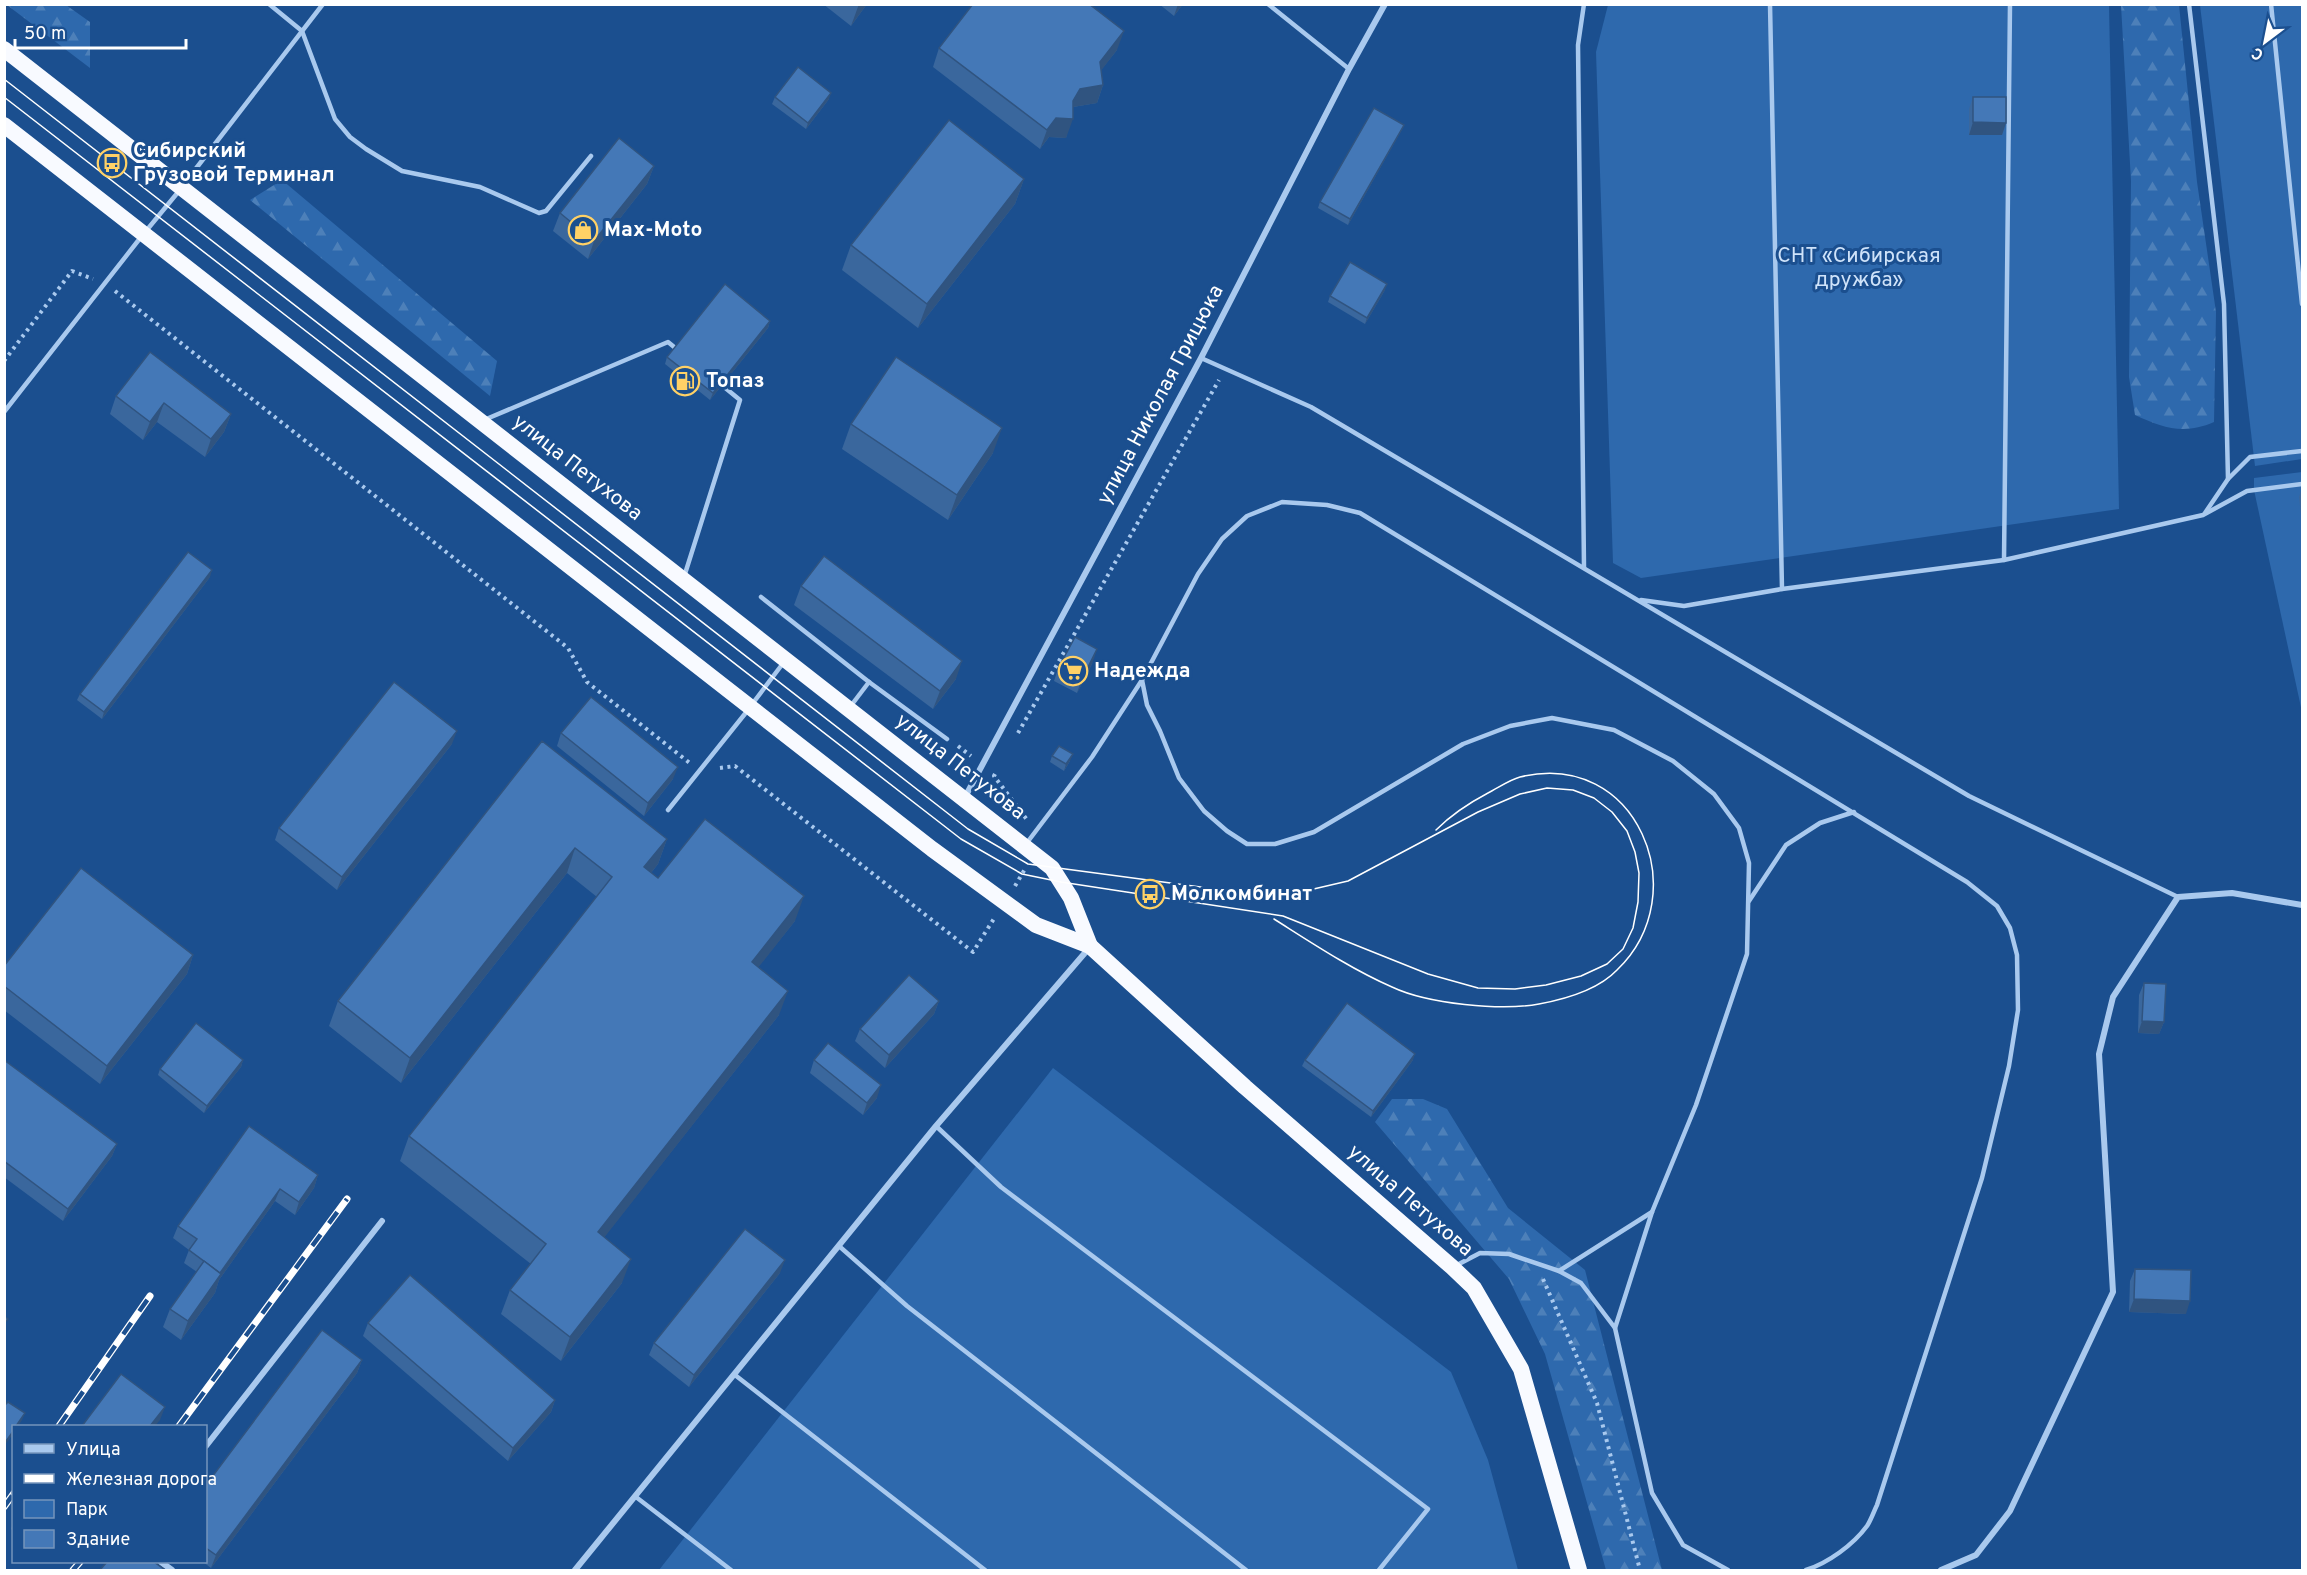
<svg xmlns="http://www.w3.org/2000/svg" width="2307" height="1575" font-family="Overpass,sans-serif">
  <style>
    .green { fill: #2e69ad }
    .forest { fill: url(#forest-firs) }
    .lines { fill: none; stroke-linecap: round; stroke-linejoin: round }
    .path { stroke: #a9c9ee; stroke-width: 4; stroke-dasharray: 3 4.5; stroke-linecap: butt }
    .service { stroke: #a9c9ee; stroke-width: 4.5 }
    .minor { stroke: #a9c9ee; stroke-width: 6 }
    .trunk { stroke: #f8faff; stroke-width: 16 }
    .tram { stroke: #fff; stroke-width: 1.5 }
    .rail-casing { stroke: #fff; stroke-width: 7 }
    .rail { stroke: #1b4f8f; stroke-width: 4.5; stroke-dasharray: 14; stroke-linecap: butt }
    .wall { fill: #3a679d }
    .shaded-wall { fill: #305480 }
    .building { fill: #4478b7; stroke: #305480; stroke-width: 1.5 }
    .labels { text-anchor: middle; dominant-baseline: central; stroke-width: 6; stroke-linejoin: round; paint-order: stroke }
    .poi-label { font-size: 21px; font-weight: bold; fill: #fff; stroke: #1b4f8f; text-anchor: start }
    .park-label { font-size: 21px; fill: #cfe3fa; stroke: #1b4f8f }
    .street-label { font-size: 21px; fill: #fff; stroke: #1b4f8f }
  </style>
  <defs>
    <pattern id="forest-firs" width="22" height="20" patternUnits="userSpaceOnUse" patternTransform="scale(1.5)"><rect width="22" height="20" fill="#2e69ad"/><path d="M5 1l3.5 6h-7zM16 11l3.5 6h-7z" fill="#4d80b9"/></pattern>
  </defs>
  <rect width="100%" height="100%" fill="#1b4f8f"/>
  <g class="green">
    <path d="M 1608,5 L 2109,5 L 2119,509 L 1641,578 L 1613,563 L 1596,52 Z"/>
    <path d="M 2200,5 L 2302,5 L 2302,459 L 2255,466 Z"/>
    <path d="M 2302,472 L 2302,712 L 2254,490 L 2254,478 Z"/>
    <path d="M 1053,1068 L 1451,1372 L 1488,1460 L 1518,1570 L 659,1570 Z"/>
  </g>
  <g class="forest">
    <path d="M 7,5 L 66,5 L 90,22 L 90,68 Z"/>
    <path d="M 2121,5 L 2179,5 L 2197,182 L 2216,312 L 2214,422 C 2184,435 2163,428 2135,415 L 2129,377 L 2131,181 Z"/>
    <path d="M 282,180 L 497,361 L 490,396 L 250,200 Z"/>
    <path d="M 1392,1099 L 1423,1099 L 1447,1109 L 1508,1208 L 1585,1270 L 1662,1570 L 1606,1570 L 1545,1354 L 1509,1279 L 1375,1122 Z"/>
  </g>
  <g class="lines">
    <g class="path">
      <path d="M 115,291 L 568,648 L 587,682 L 691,764"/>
      <path d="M 4,361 L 72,271 L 93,279"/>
      <path d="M 1018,733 L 1219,380"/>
      <path d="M 958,746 L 971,756"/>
      <path d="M 720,768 L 735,766 L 973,952 L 995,917"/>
      <path d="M 995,774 L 994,776 L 1028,821"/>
      <path d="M 1015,886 L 1025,869"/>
      <path d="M 1543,1279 L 1597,1403 L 1640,1570"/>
    </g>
    <g class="service">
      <path d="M 269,4 L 302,31 L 335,119 L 350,137 L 366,149 L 402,171 L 480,187 L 539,213 L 546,211 L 591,156"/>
      <path d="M 1268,4 L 1349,69"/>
      <path d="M 1584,4 L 1578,45 L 1584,567"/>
      <path d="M 1770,4 L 1782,589"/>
      <path d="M 2189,4 L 2224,304 L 2228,479"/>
      <path d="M 2271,4 L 2302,304"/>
      <path d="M 184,184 L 323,4"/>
      <path d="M 146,231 L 179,191"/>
      <path d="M 1201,358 L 1311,407 L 1969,796 L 2178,897"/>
      <path d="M 4,412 L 141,237"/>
      <path d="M 484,420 L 668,342 L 679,351"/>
      <path d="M 2205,513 L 2228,479 L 2250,457 L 2302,451"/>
      <path d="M 2004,560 L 2010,4"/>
      <path d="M 684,577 L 740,400 L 718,382"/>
      <path d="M 761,597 L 869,682 L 947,739"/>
      <path d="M 1641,600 L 1684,606 L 1782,589 L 2004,560 L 2203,515 L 2247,491 L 2302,484"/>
      <path d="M 753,703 L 784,662"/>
      <path d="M 850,707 L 869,682"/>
      <path d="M 668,810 L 748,710"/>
      <path d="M 1026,844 L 1092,757 L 1142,680"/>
      <path d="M 1749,901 L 1786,845 L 1820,823 L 1854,812"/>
      <path d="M 936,1126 L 1001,1187 L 1428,1509 L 1379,1570"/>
      <path d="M 839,1246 L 907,1306 L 1246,1570"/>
      <path d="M 1457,1265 L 1480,1253 L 1509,1254 L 1559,1271 L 1581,1283 L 1615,1328"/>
      <path d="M 1559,1271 L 1652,1212"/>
      <path d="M 735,1375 L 985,1570"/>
      <path d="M 636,1497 L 731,1570"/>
      <path d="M 1728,1570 L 1683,1545 L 1652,1493 L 1615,1328 L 1652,1212 L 1696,1105 L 1747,954 L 1749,863 L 1739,828 L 1714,794 L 1673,761 L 1614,730 L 1552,718 L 1510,726 L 1463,744 L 1314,832 L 1275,844 L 1247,844 L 1227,831 L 1204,811 L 1179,778 L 1160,731 L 1147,705 L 1142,680 L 1198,574 L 1222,539 L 1247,516 L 1282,502 L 1327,505 L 1360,513 L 1967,882 L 1997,906 L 2010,928 L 2017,955 L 2018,1010 L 2009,1066 L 1982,1178 L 1877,1505 C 1874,1511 1871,1520 1867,1526 C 1853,1545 1828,1563 1806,1570"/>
    </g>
    <g class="minor">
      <path d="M 964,799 L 1201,358 L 1349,69 L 1385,4"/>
      <path d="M 206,1446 L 382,1221"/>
      <path d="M 161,1562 L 172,1570"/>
      <path d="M 575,1570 L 936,1126 L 1090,947"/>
      <path d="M 1941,1570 L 1976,1555 L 2010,1511 L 2113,1292 L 2099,1054 L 2113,997 L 2178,897 L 2232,893 L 2302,905"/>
    </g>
    <g class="trunk">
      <path d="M 4,49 L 1052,868 L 1071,898 L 1090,946"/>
      <path d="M 4,125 L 932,849 L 1036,925 L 1090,946 L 1245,1087 L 1452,1267 L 1474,1288 L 1521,1369 L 1579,1570"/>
    </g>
    <g class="tram">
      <path d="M 4,79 L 968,829 L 1028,864 L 1238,892 L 1269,893 L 1305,891 L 1348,881 L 1478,812 L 1520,794 L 1547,788 L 1573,790 L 1594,798 L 1612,812 L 1627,831 L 1635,852 L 1639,873 L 1638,902 L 1633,928 L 1623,949 L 1607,964 L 1581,976 L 1546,985 L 1515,989 L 1478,988 L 1428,974 L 1283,916 L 1061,882 L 1022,874 L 961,839 L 4,97"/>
      <path d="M 1274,919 C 1312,943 1351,969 1392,987 C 1428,1004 1501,1011 1539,1004 C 1566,999 1598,990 1617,970 C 1697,893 1636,748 1520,777 C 1509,780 1498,788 1488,793 C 1469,803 1451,815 1436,830"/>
    </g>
    <g class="rail-casing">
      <g id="rail">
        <path d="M 59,1426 L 150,1296"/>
        <path d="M 179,1426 L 347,1199"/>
        <path d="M 4,1507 L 14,1493"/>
        <path d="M 73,1570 L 80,1562"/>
      </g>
    </g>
    <use href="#rail" class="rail"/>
  </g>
  <g class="wall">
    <path d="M 823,4 L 867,4 L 851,26 Z"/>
    <path d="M 1159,4 L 1183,4 L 1174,16 Z"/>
    <path d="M 939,48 L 1117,50 L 1101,70 L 1103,85 L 1097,103 L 1073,107 L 1066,138 L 1049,137 L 1040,149 L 933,67 Z"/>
    <path d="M 775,97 L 829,99 L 806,129 L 772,104 Z"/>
    <path d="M 1973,97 L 2006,123 L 2002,135 L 1969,135 L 1969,109 Z"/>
    <path d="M 1404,125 L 1401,131 L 1348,225 L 1318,208 L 1320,202 Z"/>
    <path d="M 654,166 L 647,184 L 588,259 L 553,231 L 560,213 Z"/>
    <path d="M 1024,179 L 1015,204 L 918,328 L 842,270 L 851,245 Z"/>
    <path d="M 1385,290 L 1365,324 L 1328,302 L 1330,296 Z"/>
    <path d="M 770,321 L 768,328 L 710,400 L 665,364 L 667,357 Z"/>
    <path d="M 116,396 L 231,414 L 224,432 L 205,457 L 157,422 L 143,440 L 110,414 Z"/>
    <path d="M 851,424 L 993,453 L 948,520 L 842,449 Z"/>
    <path d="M 2302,488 L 2302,524 L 2299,497 Z"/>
    <path d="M 210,577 L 102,719 L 77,700 L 80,694 Z"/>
    <path d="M 801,586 L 956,679 L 933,709 L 794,605 Z"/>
    <path d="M 1093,662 L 1077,693 L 1054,681 L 1058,669 Z"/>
    <path d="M 561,733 L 673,779 L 644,816 L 557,746 Z"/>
    <path d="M 542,741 L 667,839 L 658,864 L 651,873 L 658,878 L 795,921 L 758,967 L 779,1015 L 604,1237 L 622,1283 L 561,1361 L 501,1314 L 510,1290 L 531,1264 L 400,1161 L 409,1136 L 597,897 L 567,873 L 401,1083 L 329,1026 L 338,1001 Z"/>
    <path d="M 452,744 L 337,890 L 275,840 L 279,828 Z"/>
    <path d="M 1052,756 L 1070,761 L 1064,771 L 1050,762 Z"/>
    <path d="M 193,955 L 187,974 L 100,1084 L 4,1010 L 4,966 Z"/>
    <path d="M 2144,983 L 2164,1022 L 2159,1034 L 2138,1033 L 2139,995 Z"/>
    <path d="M 939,1001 L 934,1014 L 885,1068 L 855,1041 L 860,1029 Z"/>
    <path d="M 4,1060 L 117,1144 L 112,1156 L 63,1221 L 4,1177 Z"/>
    <path d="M 243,1060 L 241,1067 L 204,1113 L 158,1075 L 160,1069 Z"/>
    <path d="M 814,1060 L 877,1098 L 863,1115 L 810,1073 Z"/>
    <path d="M 1305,1060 L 1413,1060 L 1371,1117 L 1302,1066 Z"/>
    <path d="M 318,1175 L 314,1188 L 295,1215 L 275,1201 L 219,1280 L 215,1293 L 181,1340 L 163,1327 L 170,1309 L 197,1272 L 184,1263 L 189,1250 L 173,1238 L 178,1226 Z"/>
    <path d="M 2135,1269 L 2186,1314 L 2129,1312 L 2130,1281 Z"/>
    <path d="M 780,1273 L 689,1387 L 649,1355 L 654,1343 Z"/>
    <path d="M 368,1323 L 555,1400 L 551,1412 L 508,1461 L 363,1336 Z"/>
    <path d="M 362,1360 L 357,1373 L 211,1568 L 203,1562 L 206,1562 L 206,1485 Z"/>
    <path d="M 14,1521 L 14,1531 L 11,1529 Z"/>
  </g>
  <g class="shaded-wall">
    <path d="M 859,4 L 867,4 L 851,26 Z"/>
    <path d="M 1178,4 L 1183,4 L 1174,16 Z"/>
    <path d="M 1124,31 L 1117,50 L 1093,81 L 1100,62 Z"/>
    <path d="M 1103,85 L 1097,103 L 1073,107 L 1067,119 L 1073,119 L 1066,138 L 1049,137 L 1040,149 L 1047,130 L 1056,118 L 1073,101 L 1080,89 Z"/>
    <path d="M 831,93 L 829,99 L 806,129 L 808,123 Z"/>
    <path d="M 1973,122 L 2006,123 L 2002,135 L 1969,135 Z"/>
    <path d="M 1404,125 L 1401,131 L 1348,225 L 1350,219 Z"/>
    <path d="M 654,166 L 647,184 L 588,259 L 594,241 Z"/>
    <path d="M 1024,179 L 1015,204 L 918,328 L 927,304 Z"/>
    <path d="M 1387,284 L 1385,290 L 1365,324 L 1367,318 Z"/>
    <path d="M 770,321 L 768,328 L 710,400 L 713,393 Z"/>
    <path d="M 164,403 L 157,422 L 143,440 L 150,422 Z"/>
    <path d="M 231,414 L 224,432 L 205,457 L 211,439 Z"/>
    <path d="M 1002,428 L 993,453 L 948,520 L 957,495 Z"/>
    <path d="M 212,570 L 210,577 L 102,719 L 104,712 Z"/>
    <path d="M 1097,649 L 1093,662 L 1077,693 L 1081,681 Z"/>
    <path d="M 962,661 L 956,679 L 933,709 L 940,691 Z"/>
    <path d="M 457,731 L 452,744 L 337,890 L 342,877 Z"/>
    <path d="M 1073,754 L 1070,761 L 1064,771 L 1066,764 Z"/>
    <path d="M 678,767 L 673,779 L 644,816 L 648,803 Z"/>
    <path d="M 667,839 L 658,864 L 636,892 L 644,867 Z"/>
    <path d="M 575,848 L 567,873 L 401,1083 L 410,1058 Z"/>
    <path d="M 804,896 L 795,921 L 743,987 L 752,962 Z"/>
    <path d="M 193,955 L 187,974 L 100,1084 L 107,1066 Z"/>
    <path d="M 788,991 L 779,1015 L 589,1257 L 598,1232 Z"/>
    <path d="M 939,1001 L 934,1014 L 885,1068 L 889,1055 Z"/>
    <path d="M 2142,1021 L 2164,1022 L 2159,1034 L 2138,1033 Z"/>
    <path d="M 1415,1054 L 1413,1060 L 1371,1117 L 1373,1111 Z"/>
    <path d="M 243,1060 L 241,1067 L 204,1113 L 207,1106 Z"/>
    <path d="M 881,1085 L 877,1098 L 863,1115 L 867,1103 Z"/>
    <path d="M 117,1144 L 112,1156 L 63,1221 L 68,1209 Z"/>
    <path d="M 318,1175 L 314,1188 L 295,1215 L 299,1202 Z"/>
    <path d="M 280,1189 L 275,1201 L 219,1280 L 215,1293 L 181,1340 L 188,1321 L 220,1273 Z"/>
    <path d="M 631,1259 L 622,1283 L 561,1361 L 570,1337 Z"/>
    <path d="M 785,1260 L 780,1273 L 689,1387 L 694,1375 Z"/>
    <path d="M 2134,1299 L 2190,1301 L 2186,1314 L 2129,1312 Z"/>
    <path d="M 362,1360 L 357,1373 L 211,1568 L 216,1555 Z"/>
    <path d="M 555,1400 L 551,1412 L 508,1461 L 513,1448 Z"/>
    <path d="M 165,1407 L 160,1420 L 155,1426 L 150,1426 Z"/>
    <path d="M 25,1413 L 22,1420 L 18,1426 L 16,1426 Z"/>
    <path d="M 14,1430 L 14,1433 L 4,1446 L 4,1444 Z"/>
  </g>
  <g class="building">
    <path d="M 973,4 L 1089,4 L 1124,31 L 1100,62 L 1103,85 L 1080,89 L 1073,101 L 1073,119 L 1056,118 L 1047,130 L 939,48 Z"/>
    <path d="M 798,67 L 831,93 L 808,123 L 775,97 Z"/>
    <path d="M 1973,97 L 2006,97 L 2006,123 L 1973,122 Z"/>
    <path d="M 1374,108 L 1404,125 L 1350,219 L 1320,202 Z"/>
    <path d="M 949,120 L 1024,179 L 927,304 L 851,245 Z"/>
    <path d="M 619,138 L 654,166 L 594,241 L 560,213 Z"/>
    <path d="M 1350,262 L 1387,284 L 1367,318 L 1330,296 Z"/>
    <path d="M 725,284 L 770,321 L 713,393 L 667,357 Z"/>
    <path d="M 150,352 L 231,414 L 211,439 L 164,403 L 150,422 L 116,396 Z"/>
    <path d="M 896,357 L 1002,428 L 957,495 L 851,424 Z"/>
    <path d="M 188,552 L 212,570 L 104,712 L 80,694 Z"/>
    <path d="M 824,556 L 962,661 L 940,691 L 801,586 Z"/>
    <path d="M 1075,637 L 1097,649 L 1081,681 L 1058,669 Z"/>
    <path d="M 394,682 L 457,731 L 342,877 L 279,828 Z"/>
    <path d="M 591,697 L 678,767 L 648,803 L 561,733 Z"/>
    <path d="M 542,741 L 667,839 L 644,867 L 658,878 L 705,819 L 804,896 L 752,962 L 788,991 L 598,1232 L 631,1259 L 570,1337 L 510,1290 L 546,1244 L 409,1136 L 612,877 L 575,848 L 410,1058 L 338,1001 Z"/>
    <path d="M 1059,746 L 1073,754 L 1066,764 L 1052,756 Z"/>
    <path d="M 81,868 L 193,955 L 107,1066 L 4,986 L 4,966 Z"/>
    <path d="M 909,975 L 939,1001 L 889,1055 L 860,1029 Z"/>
    <path d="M 2144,983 L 2166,984 L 2164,1022 L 2142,1021 Z"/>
    <path d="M 1347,1003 L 1415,1054 L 1373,1111 L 1305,1060 Z"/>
    <path d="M 196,1023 L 243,1060 L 207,1106 L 160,1069 Z"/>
    <path d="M 828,1043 L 881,1085 L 867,1103 L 814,1060 Z"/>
    <path d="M 4,1060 L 117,1144 L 68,1209 L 4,1161 Z"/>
    <path d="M 249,1126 L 318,1175 L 299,1202 L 280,1189 L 220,1273 L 189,1250 L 197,1239 L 178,1226 Z"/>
    <path d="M 745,1229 L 785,1260 L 694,1375 L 654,1343 Z"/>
    <path d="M 204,1261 L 221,1274 L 188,1321 L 170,1309 Z"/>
    <path d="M 2135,1269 L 2191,1270 L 2190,1301 L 2134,1299 Z"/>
    <path d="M 410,1275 L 555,1400 L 513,1448 L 368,1323 Z"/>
    <path d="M 4,1316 L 8,1319 L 4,1323 Z"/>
    <path d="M 322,1330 L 362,1360 L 216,1555 L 206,1548 L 206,1485 Z"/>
    <path d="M 121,1374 L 165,1407 L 150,1426 L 82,1426 Z"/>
    <path d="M 8,1402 L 25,1413 L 16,1426 L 14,1426 L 14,1430 L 4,1444 L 4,1406 Z"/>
    <path d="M 107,1562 L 154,1562 L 165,1570 L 100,1570 Z"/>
  </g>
  <defs>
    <g id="bus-ring" transform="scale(1.5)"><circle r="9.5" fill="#1b4f8f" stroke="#ffd166" stroke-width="1.5"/><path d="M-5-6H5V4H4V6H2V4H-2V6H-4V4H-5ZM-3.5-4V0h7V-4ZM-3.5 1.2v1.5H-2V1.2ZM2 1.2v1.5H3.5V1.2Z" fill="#ffd166"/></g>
    <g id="shop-ring" transform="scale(1.5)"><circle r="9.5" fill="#1b4f8f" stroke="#ffd166" stroke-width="1.5"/><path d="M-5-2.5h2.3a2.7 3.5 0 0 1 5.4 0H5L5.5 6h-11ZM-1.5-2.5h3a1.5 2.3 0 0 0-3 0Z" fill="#ffd166"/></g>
    <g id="fuel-ring" transform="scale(1.5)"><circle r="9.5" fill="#1b4f8f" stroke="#ffd166" stroke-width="1.5"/><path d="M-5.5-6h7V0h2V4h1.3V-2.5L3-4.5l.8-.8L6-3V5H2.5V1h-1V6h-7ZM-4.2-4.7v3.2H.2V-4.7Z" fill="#ffd166"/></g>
    <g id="supermarket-ring" transform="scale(1.5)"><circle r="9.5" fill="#1b4f8f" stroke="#ffd166" stroke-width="1.5"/><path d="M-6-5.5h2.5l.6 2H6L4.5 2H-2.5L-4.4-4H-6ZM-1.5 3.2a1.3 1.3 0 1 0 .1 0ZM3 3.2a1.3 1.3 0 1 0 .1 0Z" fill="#ffd166"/></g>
  </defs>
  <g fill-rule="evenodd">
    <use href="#bus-ring" x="112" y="163"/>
    <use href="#shop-ring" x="583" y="230"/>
    <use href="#fuel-ring" x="685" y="381"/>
    <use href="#supermarket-ring" x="1073" y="671"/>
    <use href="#bus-ring" x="1150" y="894"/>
  </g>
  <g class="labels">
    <g class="poi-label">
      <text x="133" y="151">Сибирский<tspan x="133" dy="24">Грузовой Терминал</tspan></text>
      <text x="604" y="230">Max-Moto</text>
      <text x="706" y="381">Топаз</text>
      <text x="1094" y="671">Надежда</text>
      <text x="1171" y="894">Молкомбинат</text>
    </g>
    <g class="park-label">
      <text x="1859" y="256">СНТ «Сибирская<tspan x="1859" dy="24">дружба»</tspan></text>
    </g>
    <g class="street-label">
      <text transform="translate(1161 395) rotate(-62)">улица Николая Грицюка</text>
      <text transform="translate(577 468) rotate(38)">улица Петухова</text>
      <text transform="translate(960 767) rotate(38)">улица Петухова</text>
      <text transform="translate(1410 1201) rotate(41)">улица Петухова</text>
    </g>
  </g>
  <rect width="2307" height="1575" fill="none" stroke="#ffffff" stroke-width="12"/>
  <rect x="12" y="1425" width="195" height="138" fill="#1b4f8f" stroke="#7695bc" stroke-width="1.5"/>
  <rect x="24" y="1444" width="30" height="9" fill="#a9c9ee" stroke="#7695bc" stroke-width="1.5"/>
  <text x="66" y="1455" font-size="18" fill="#ffffff">Улица</text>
  <rect x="24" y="1474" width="30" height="9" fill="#ffffff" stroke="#7695bc" stroke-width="1.5"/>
  <text x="66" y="1485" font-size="18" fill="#ffffff">Железная дорога</text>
  <rect x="24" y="1500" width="30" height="18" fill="#2e69ad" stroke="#7695bc" stroke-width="1.5"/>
  <text x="66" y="1515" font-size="18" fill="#ffffff">Парк</text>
  <rect x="24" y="1530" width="30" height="18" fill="#4478b7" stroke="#7695bc" stroke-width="1.5"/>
  <text x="66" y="1545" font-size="18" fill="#ffffff">Здание</text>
  <g transform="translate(2265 42) rotate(212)" stroke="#1b4f8f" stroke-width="4.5" paint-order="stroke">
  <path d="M0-4.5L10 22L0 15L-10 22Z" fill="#ffffff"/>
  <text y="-9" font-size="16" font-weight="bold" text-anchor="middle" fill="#ffffff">С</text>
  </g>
  <path d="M15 39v9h171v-9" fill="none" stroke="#ffffff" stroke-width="3"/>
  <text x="24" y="39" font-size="18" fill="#ffffff" stroke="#1b4f8f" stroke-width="4.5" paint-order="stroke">50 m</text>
</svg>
